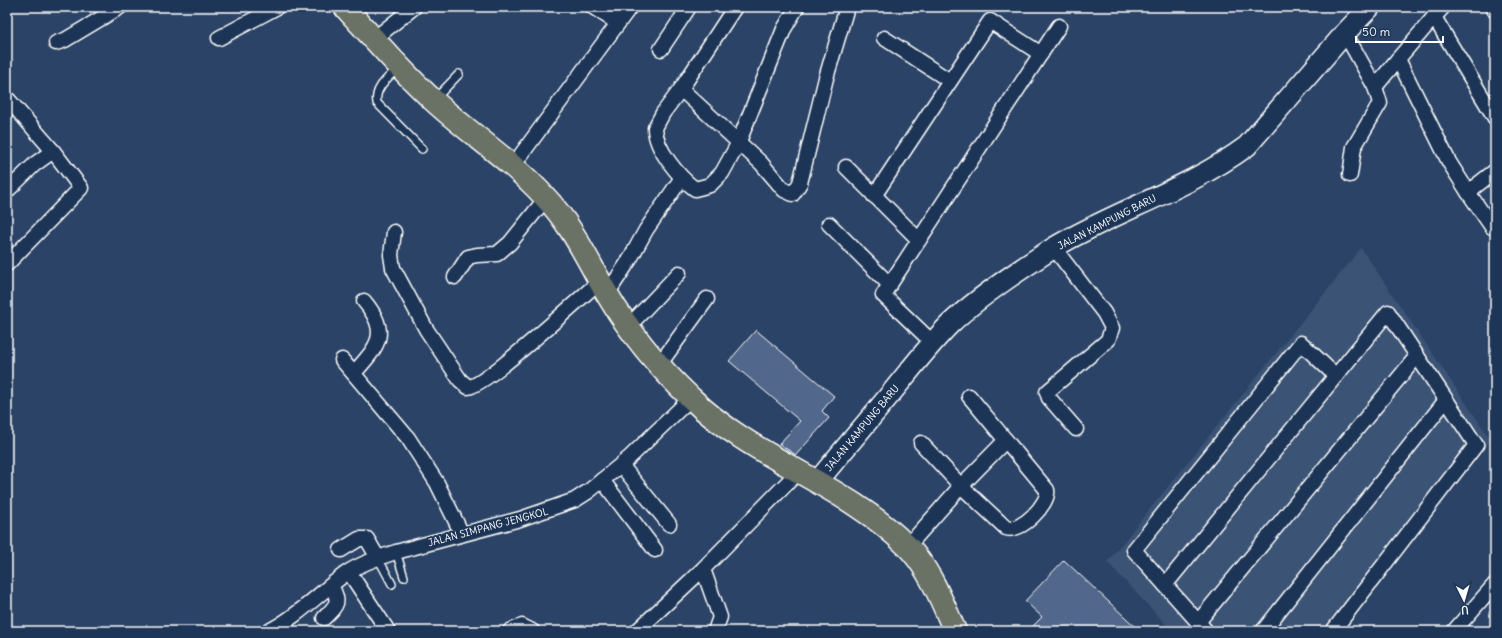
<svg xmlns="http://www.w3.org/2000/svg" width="1502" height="638" font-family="Delius,sans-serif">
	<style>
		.built { fill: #3a5274 }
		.building { fill: #51678c; stroke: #fff }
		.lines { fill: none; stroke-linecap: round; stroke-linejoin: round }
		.lane-casing { stroke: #fff; stroke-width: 10 }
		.street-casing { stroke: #fff; stroke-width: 17 }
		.secondary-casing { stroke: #fff; stroke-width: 23 }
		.primary-casing { stroke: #fff; stroke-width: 25 }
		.lane { stroke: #1d3557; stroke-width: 7 }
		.street { stroke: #1d3557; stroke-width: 14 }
		.secondary { stroke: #1d3557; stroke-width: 20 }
		.primary { stroke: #6b7165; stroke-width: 22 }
		.labels { text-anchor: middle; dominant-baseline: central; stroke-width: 3.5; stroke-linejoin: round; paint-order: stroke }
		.street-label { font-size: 10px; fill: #fff; stroke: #1d3557 }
	</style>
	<rect width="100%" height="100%" fill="#2b4366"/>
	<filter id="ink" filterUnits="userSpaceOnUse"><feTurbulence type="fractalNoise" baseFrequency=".025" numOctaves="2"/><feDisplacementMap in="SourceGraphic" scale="8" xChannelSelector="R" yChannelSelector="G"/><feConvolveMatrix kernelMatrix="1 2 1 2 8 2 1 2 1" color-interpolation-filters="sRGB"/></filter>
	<g filter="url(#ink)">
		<!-- built -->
		<polygon class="built" points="1361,248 1491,440 1343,631 1172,631 1107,562"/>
		<!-- building -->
		<g class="building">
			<polygon points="756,330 834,396 822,411 829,418 796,455 779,444 800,421 729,361"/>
			<polygon points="1064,560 1140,631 1028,631 1042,617 1025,601"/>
		</g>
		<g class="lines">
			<!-- lane casing -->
			<g class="lane-casing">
				<g id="lane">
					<path d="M397 69C388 78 374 88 377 103L422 149"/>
					<polyline points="435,99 459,74"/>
					<polyline points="396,552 404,577"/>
					<polyline points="378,558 392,584"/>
					<polyline points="286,621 292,631"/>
				</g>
			</g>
			<!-- street casing -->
			<g class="street-casing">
				<g id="street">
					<polyline points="593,7 618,23"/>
					<path d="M735 7 681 89 663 113 655 128C655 149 679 177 695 189L710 185 722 173 738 144 784 29 797 7"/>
					<polyline points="1443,7 1434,17 1495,118"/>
					<polyline points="1493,7 1495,11"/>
					<polyline points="1434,17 1398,59 1449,162 1468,192 1495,171"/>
					<polyline points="1345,33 1375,87 1380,103 1354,147 1350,175"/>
					<polyline points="219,38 277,7"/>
					<polyline points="884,38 950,81"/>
					<polyline points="374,39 414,7"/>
					<polyline points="56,43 65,40 120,7"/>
					<polyline points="661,49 689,7"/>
					<polyline points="1375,87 1398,59"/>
					<polyline points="681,89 761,163 784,190 793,194 800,183 826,78 847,7"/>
					<polyline points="7,98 53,151"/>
					<polyline points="512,167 630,7"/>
					<polyline points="846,167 919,240"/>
					<polyline points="7,191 35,164 53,151 81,188 7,264"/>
					<polyline points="1468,192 1492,227"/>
					<polyline points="874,196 990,21 1041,54"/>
					<polyline points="829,224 890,285"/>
					<path d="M394 232 391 255 393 268 426 329 460 380 468 387C485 387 581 297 600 281"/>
					<polyline points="1054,248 1104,313 1112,328 1108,340 1047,392 1049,398 1076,429"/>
					<polyline points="455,277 468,257 477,255 497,254 510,243 546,198"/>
					<polyline points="607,294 630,259 646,230 681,179"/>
					<polyline points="628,327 679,273"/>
					<polyline points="933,343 883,295 1059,26"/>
					<polyline points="342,360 408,438 437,483 462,534"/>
					<polyline points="659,365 707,299"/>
					<path d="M354 373C378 346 391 333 364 301"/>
					<path d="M921 443 961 486 1006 528C1020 534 1050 503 1047 490L969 396"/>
					<polyline points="621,465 669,524"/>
					<polyline points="602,480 655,550"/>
					<polyline points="908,546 961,486 1006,440"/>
					<polyline points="341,550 359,539 367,539 378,558"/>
					<polyline points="703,569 720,617 715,631"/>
					<polyline points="349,572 388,631"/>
					<polyline points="1165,585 1388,312 1476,445 1333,631"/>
					<path d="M324 618C337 605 341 602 331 586"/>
					<polyline points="1198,622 1417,356"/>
					<path d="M269 631C299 616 321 591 348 572 362 563 380 557 396 552L520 519 575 500 589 491 629 458 691 398"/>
					<polyline points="510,631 522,626 532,631"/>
					<polyline points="637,631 703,569 799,471"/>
					<polyline points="1206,631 1134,550 1301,343 1336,376"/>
					<polyline points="1263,631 1446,400"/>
					<polyline points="1454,631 1495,584"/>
				</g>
			</g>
			<!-- secondary casing -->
			<g class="secondary-casing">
				<path id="secondary" d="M818 481C844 449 871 418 897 386 914 365 931 343 950 324 978 297 1022 268 1055 247 1117 210 1189 189 1247 146L1345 33 1370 7"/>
			</g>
			<!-- primary casing -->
			<g class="primary-casing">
				<path id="primary" d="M345 7C374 39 402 72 434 101 470 134 512 161 545 197 572 225 588 261 607 294 630 333 658 367 691 398 754 460 844 483 907 546 930 569 942 602 955 631"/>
			</g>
			<!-- lane -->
			<use href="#lane" class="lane"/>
			<!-- street -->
			<use href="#street" class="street"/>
			<!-- secondary -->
			<use href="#secondary" class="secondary"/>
			<!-- primary -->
			<use href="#primary" class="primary"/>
		</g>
	</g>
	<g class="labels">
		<!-- street labels -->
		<g class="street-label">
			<text transform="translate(1107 222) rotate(-27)">JALAN KAMPUNG BARU</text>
			<text transform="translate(862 428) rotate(-50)">JALAN KAMPUNG BARU</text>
			<text transform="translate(488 527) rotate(-15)">JALAN SIMPANG JENGKOL</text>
		</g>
	</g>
	<!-- margin -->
	<rect width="1502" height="638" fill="none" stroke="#1d3557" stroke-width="24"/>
	<rect x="12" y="12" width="1478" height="614" fill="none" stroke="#fff" stroke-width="1.5" filter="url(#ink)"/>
	<!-- north arrow -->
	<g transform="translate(1464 600) rotate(175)" stroke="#1d3557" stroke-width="3" paint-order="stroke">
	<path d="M0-3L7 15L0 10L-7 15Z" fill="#ffffff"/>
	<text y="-6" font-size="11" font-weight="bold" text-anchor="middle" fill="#ffffff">U</text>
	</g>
	<!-- scale -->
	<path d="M1356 36v6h87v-6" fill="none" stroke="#ffffff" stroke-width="2"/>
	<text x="1362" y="36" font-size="12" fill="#ffffff" stroke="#1d3557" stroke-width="3" paint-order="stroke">50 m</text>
</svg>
